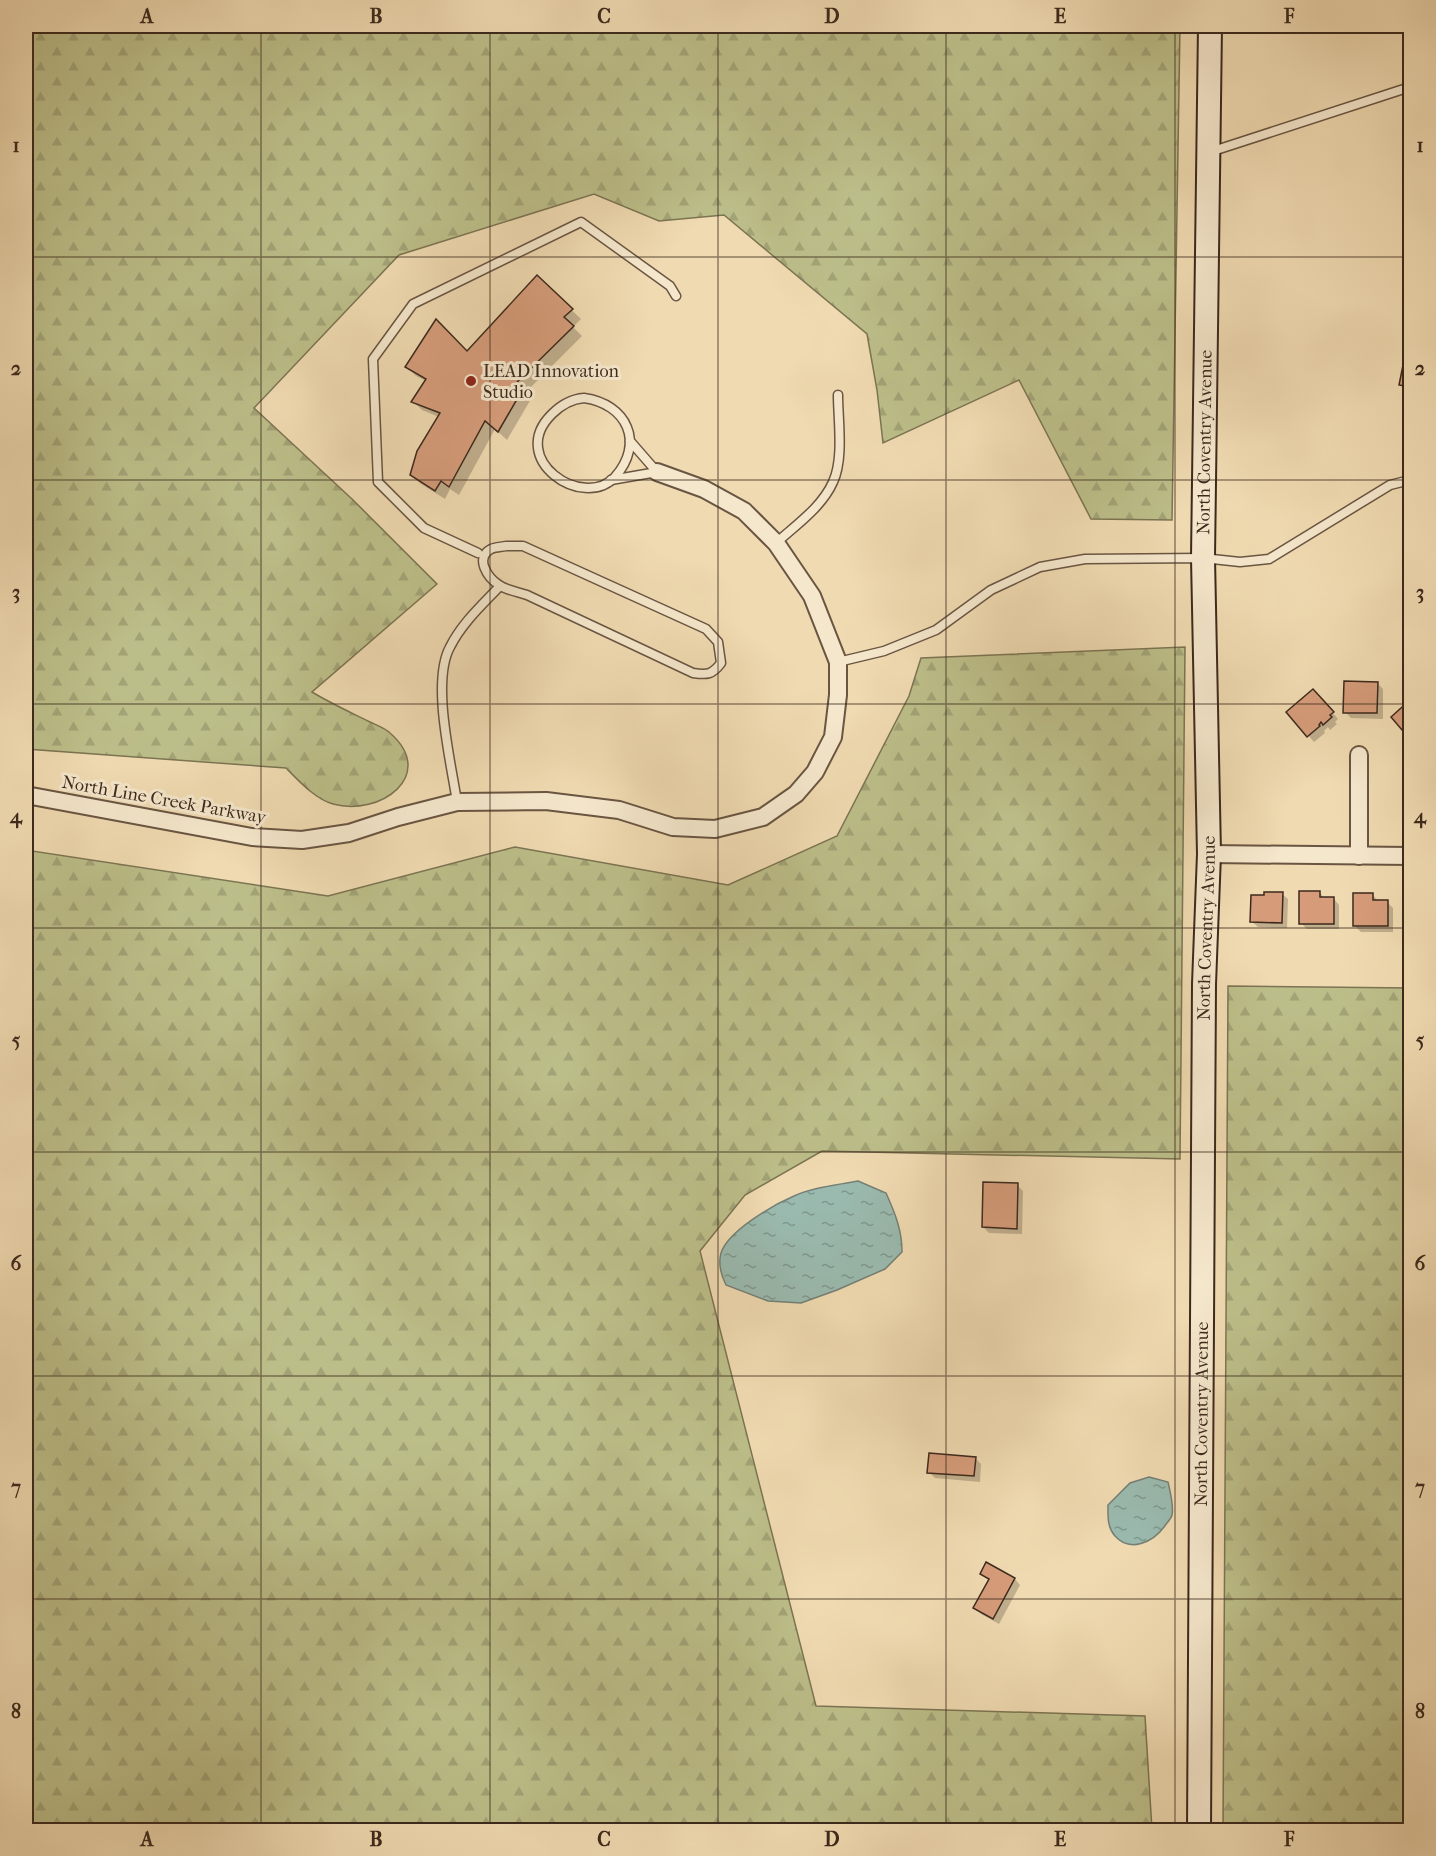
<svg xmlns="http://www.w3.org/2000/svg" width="1436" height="1856" font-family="'IM FELL French Canon',serif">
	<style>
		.forest { fill: url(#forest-firs); stroke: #7c7453; stroke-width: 1.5 }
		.water { fill: url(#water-ripples); stroke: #748075; stroke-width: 1.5 }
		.shadow { fill: #0003 }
		.building { fill: #d69c7a; stroke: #3c291d; stroke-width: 1.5 }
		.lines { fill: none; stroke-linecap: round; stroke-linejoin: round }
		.lane-casing { stroke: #695542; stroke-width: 11 }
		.street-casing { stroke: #695542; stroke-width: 20 }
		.secondary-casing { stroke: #3c291d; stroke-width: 26 }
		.lane { stroke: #f5e7cc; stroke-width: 8 }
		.street { stroke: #f5e7cc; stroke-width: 16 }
		.secondary { stroke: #f5e7cc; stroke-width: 22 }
		.grid { fill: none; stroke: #3c291d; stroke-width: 1.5; stroke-opacity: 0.55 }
		.poi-dot { fill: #8f2418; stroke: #f5e7cc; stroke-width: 2 }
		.labels { text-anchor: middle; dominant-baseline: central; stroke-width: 6; stroke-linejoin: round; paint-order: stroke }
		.poi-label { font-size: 18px; fill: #3c291d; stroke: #f5e7cc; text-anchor: start }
		.street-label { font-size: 18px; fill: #3c291d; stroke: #f5e7cc }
		.neatline { fill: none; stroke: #3c291d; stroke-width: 2 }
		.grid-label { font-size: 20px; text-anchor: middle; font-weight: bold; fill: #3c291d }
	</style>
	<defs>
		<pattern id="forest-firs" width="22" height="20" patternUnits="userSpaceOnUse" patternTransform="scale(1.5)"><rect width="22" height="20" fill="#bcbe89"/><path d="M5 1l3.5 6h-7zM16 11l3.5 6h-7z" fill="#a2a376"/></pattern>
		<pattern id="water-ripples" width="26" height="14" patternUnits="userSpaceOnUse" patternTransform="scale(1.5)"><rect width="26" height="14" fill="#9abaaf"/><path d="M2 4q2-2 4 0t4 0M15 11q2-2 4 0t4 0" fill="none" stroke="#7f978e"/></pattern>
	</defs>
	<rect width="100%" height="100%" fill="#f0dab1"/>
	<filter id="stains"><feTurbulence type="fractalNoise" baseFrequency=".00333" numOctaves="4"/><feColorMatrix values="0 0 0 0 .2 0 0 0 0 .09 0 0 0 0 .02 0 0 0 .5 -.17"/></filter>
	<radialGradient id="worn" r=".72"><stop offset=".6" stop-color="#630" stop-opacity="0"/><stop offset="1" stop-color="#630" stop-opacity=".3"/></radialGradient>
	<!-- forest -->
	<g class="forest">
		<path d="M26 26H1180L1172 520 1091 519 1019 380 883 443 877 390 867 334 724 215 659 221 594 194 399 255 254 408 352 499 437 584 312 692C330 703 350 712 370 722 376 725 385 728 390 733 438 775 380 817 333 804 315 799 299 781 286 768L26 749Z"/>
		<polygon points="1185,647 1180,1159 822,1151 745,1195 700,1251 816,1706 1145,1716 1152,1830 26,1830 26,850 328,896 515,847 728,885 837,836 909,696 921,658"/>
		<polygon points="1228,986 1410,988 1410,1830 1223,1830"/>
	</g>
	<!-- water -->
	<g class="water">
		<path d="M858 1181 886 1193C895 1213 902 1230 902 1252L885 1269 837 1290 801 1303 768 1301 726 1285C721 1275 718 1264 721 1253 728 1231 773 1205 794 1196 813 1187 838 1185 858 1181Z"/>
		<path d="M1149 1477 1168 1482C1170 1491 1174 1506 1172 1515 1171 1519 1166 1524 1164 1527 1153 1542 1130 1553 1115 1536 1107 1527 1108 1516 1108 1505L1130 1483Z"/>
	</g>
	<!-- shadow -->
	<g class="shadow">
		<polygon points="537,277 581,319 573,327 582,336 525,393 531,399 507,440 495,429 459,495 450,489 445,499 421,484 411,475 439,417 422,410 413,401 426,381 416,376 407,367 467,353"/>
		<polygon points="1377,683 1383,689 1383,719 1351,718 1345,712"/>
		<polygon points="1319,697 1338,719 1335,722 1337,724 1330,730 1328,727 1324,731 1325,733 1314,742 1288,712"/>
		<polygon points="1410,702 1410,738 1393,718"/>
		<polygon points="1319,892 1325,899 1334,899 1339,905 1339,929 1307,929 1301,923"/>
		<polygon points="1282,894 1288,899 1287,928 1258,927 1252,922"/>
		<polygon points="1373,895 1379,902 1387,902 1393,908 1393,932 1361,932 1355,926"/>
		<polygon points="1017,1185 1023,1191 1022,1234 989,1233 983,1227"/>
		<polygon points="975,1458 981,1464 980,1482 935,1478 929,1472"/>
		<polygon points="982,1574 1015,1579 1020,1585 999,1624 981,1614 975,1608 990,1581"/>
	</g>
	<!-- building -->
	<g class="building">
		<polygon points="537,275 573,309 564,317 574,326 515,384 523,389 498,432 485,421 449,487 441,481 435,491 410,475 417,451 440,413 411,402 426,379 405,367 436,319 467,351"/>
		<polygon points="1403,365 1410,366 1410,387 1399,385"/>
		<polygon points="1344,681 1378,682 1377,713 1343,713"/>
		<polygon points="1313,689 1334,712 1330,715 1332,717 1323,725 1321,722 1319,725 1320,726 1307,737 1286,712"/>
		<polygon points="1410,700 1410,741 1404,733 1406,731 1403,728 1402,730 1391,717"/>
		<polygon points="1299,891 1320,891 1320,897 1334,897 1334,924 1299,924"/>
		<polygon points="1264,892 1283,892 1282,923 1250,922 1251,895 1264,895"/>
		<polygon points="1353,893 1373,893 1373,900 1388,900 1388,926 1353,926"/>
		<rect x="1406" y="899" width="4" height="27"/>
		<polygon points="983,1182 1018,1183 1017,1229 982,1227"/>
		<polygon points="929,1453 976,1457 974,1476 927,1473"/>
		<polygon points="986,1562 1015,1578 993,1619 973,1608 989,1579 980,1574"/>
	</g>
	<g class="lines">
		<!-- lane casing -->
		<g class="lane-casing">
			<g id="lane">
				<polyline points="1210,152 1410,87"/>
				<path d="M584 398C627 404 645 443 615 477 583 511 506 459 552 414 561 405 571 399 584 398Z"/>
				<polyline points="630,441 657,472"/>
				<polyline points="611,480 657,472"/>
				<path d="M776 543C796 525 822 507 833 482 844 459 838 420 838 395"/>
				<path d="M506 546H523L706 629 718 642 721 663C712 675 707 675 693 673L527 595C518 592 506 590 499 585 488 578 474 558 491 549 495 547 502 547 506 546Z"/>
				<polyline points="478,553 424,528 378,482 373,359 413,304 581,222 670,286 676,296"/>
				<polyline points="838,662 884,651 936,630 991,590 1040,567 1085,559 1203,558 1240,562 1269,559 1390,485 1410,480"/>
				<path d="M457 802C451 762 431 682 450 647 462 623 482 605 500 586"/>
			</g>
		</g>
		<!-- street casing -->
		<g class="street-casing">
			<g id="street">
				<polyline points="1359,755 1359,856"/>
				<polyline points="26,795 252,837 302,840 349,833 398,817 457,802 546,801 619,810 673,827 715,829 763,817 796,794 815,772 833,737 838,695 838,662 812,596 776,543 744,511 704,489 657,472"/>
				<polyline points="1209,854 1410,856"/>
			</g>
		</g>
		<!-- secondary casing -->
		<g class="secondary-casing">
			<g id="secondary">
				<path id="s1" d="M1199 1830 1204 984 1209 854 1203 558 1210 26"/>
			</g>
		</g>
		<!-- lane -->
		<use href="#lane" class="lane"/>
		<!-- street -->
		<use href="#street" class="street"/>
		<!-- secondary -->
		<use href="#secondary" class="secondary"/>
	</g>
	<!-- grid -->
	<path class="grid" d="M261 26V1830M490 26V1830M718 26V1830M946 26V1830M1175 26V1830M26 257H1410M26 480H1410M26 704H1410M26 928H1410M26 1152H1410M26 1376H1410M26 1599H1410"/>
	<!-- markers -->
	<circle class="poi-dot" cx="471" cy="381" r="6"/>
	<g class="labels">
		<!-- poi labels -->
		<g class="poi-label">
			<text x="483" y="371">LEAD Innovation<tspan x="483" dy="21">Studio</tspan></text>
		</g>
		<!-- street labels -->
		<g class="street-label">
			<text stroke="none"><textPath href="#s1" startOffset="1388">North Coventry Avenue</textPath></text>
			<text transform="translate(164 800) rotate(10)">North Line Creek Parkway</text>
			<text stroke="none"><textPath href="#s1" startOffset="902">North Coventry Avenue</textPath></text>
			<text stroke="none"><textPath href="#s1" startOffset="416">North Coventry Avenue</textPath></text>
		</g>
	</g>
	<!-- margin -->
	<rect width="1436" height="1856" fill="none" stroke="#f0dab1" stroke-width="66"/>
	<rect x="33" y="33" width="1370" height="1790" class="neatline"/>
	<g class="grid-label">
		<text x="147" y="23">A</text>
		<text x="376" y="23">B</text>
		<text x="604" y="23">C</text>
		<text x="832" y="23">D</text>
		<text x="1060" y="23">E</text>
		<text x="1289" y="23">F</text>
		<text x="16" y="152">1</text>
		<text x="1420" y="152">1</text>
		<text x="16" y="375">2</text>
		<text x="1420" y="375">2</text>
		<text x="16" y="599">3</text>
		<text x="1420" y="599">3</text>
		<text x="16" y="823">4</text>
		<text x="1420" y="823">4</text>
		<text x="16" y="1047">5</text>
		<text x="1420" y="1047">5</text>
		<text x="16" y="1270">6</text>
		<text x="1420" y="1270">6</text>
		<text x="16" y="1494">7</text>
		<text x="1420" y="1494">7</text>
		<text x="16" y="1718">8</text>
		<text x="1420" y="1718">8</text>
		<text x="147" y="1846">A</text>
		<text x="376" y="1846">B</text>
		<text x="604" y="1846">C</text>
		<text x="832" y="1846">D</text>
		<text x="1060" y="1846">E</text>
		<text x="1289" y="1846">F</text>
	</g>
	<rect width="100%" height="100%" filter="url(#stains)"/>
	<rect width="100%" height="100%" fill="url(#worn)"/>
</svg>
